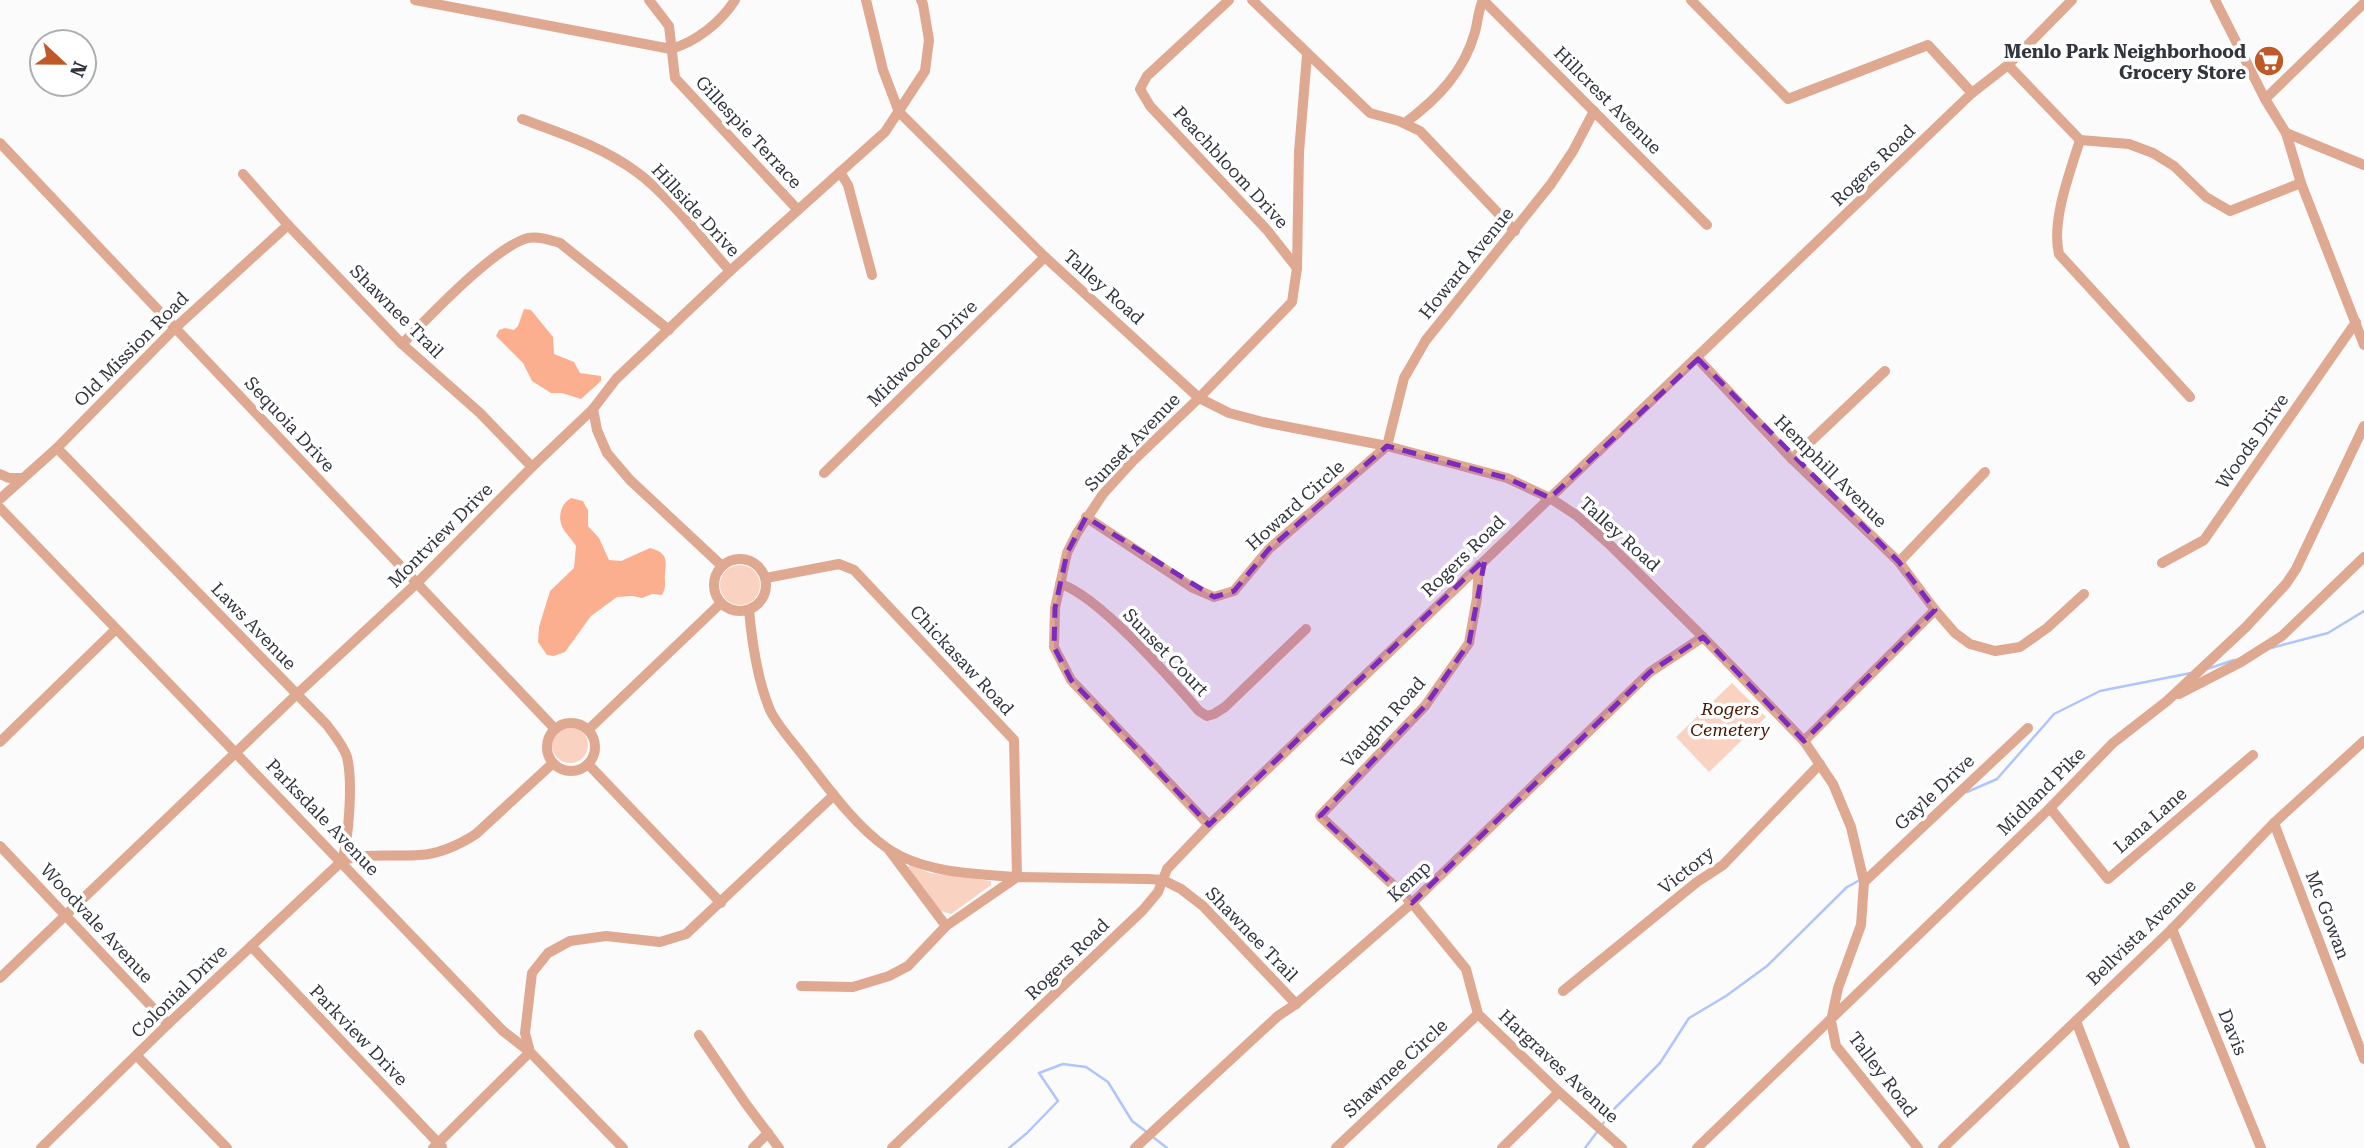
<svg xmlns="http://www.w3.org/2000/svg" width="2364" height="1148" font-family="'Roboto Serif',serif">
	<style>
		.green { fill: #fad2c1 }
		.forest { fill: #fbaf8e }
		.lines { fill: none; stroke-linecap: round; stroke-linejoin: round }
		.stream { stroke: #afc5fb; stroke-width: 2.5 }
		.minor { stroke: #dea891; stroke-width: 10 }
		.marked { fill: #7b2cbf; fill-opacity: 0.2; stroke: #7b2cbf; stroke-width: 5; stroke-dasharray: 14 9; stroke-linejoin: round }
		.labels { text-anchor: middle; dominant-baseline: central; stroke-width: 7; stroke-linejoin: round; paint-order: stroke }
		.poi-label { font-size: 18px; font-weight: bold; fill: #31353e; stroke: #fff; text-anchor: end }
		.street-label { font-size: 18px; fill: #31353e; stroke: #fff }
		.park-label { font-size: 18px; font-style: italic; fill: #471902; stroke: #fff }
	</style>
	<rect width="100%" height="100%" fill="#fbfbfb"/>
	<!-- green -->
	<g class="green">
		<circle cx="740" cy="585" r="20"/>
		<polygon points="1732,683 1766,717 1709,772 1676,737"/>
		<circle cx="570" cy="745" r="18"/>
		<polygon points="910,865 930,873 991,881 991,885 951,914 941,911 907,868"/>
	</g>
	<!-- forest -->
	<g class="forest">
		<polygon points="524,309 531,310 553,337 554,354 574,362 580,373 601,376 601,381 581,399 562,393 551,393 532,381 523,363 496,336 499,330 505,328 514,330 518,326"/>
		<path d="M571 498 583 501 585 505 588 510V526L599 538 609 560 621 561 650 548C666 552 667 559 665 573 664 582 667 586 662 595L652 594 642 598 633 596 617 597 591 616 565 652 554 656 547 655 538 642 539 627 550 591 574 568 576 546C568 533 557 528 561 511 563 505 565 502 571 498Z"/>
	</g>
	<g class="lines">
		<!-- stream -->
		<g class="stream">
			<polyline points="2271,648 2328,633 2364,611"/>
			<polyline points="2207,669 2234,660"/>
			<polyline points="1967,792 1997,779 2054,714 2100,691 2191,673"/>
			<polyline points="1601,1126 1615,1108 1660,1063 1689,1018 1726,996 1767,966 1847,887 1860,880"/>
			<polyline points="1153,1137 1167,1148"/>
			<polyline points="1009,1148 1027,1133 1058,1101 1039,1073 1063,1064 1086,1067 1108,1082 1132,1121 1148,1133"/>
			<polyline points="1585,1148 1597,1132"/>
		</g>
		<!-- minor -->
		<g class="minor">
			<path d="M415 0 671 49C696 42 721 22 735 0"/>
			<polyline points="649,0 669,26 675,78 798,210"/>
			<polyline points="866,0 883,70 899,112 1045,257 1199,398 1229,413 1263,422 1387,446 1507,478 1550,498 1576,515 1608,543 1703,637 1804,741 1833,784 1851,827 1864,882 1861,925 1838,988 1831,1021 1836,1046 1918,1148"/>
			<polyline points="1229,0 1147,76 1140,89 1150,106 1267,230 1297,268"/>
			<polyline points="1252,0 1370,113 1399,121 1420,131 1515,231"/>
			<polyline points="1483,0 1707,225"/>
			<polyline points="1691,0 1788,99 1928,45 1972,93"/>
			<polyline points="2215,0 2265,99 2286,133 2301,183 2364,345"/>
			<polyline points="2008,65 2080,140 2129,144 2153,153 2174,166 2206,197 2230,211 2301,183"/>
			<polyline points="2265,99 2364,3"/>
			<path d="M522 119C563 134 603 147 638 173 669 196 704 242 730 271"/>
			<path d="M1405 123C1437 99 1464 72 1475 32 1478 21 1478 11 1483 0"/>
			<polyline points="2286,133 2364,165"/>
			<path d="M2080 140C2070 172 2051 221 2059 254L2190 397"/>
			<polyline points="0,143 555,729"/>
			<polyline points="840,172 848,185 872,275"/>
			<polyline points="243,174 288,225 402,344 480,413 532,467"/>
			<path d="M402 344C429 317 494 247 528 238 539 236 550 240 560 243L669 330"/>
			<polyline points="1698,359 1792,459 1899,562 1935,610 1955,633 1970,644 1995,651 2020,647 2047,628 2084,594"/>
			<polyline points="593,409 597,430 607,453 630,480 722,566"/>
			<path d="M57 448 327 725C334 735 343 745 347 757 353 782 349 837 342 861"/>
			<polyline points="1792,459 1885,371"/>
			<polyline points="824,473 1045,257"/>
			<polyline points="0,474 9,478 23,478"/>
			<polyline points="0,499 57,448 175,328 288,225"/>
			<polyline points="0,508 503,1031 530,1052 623,1148"/>
			<polyline points="1086,517 1193,588 1214,597 1234,591 1269,549 1387,446 1404,378 1426,340 1551,184 1573,151 1594,111"/>
			<circle cx="740" cy="585" r="26"/>
			<polyline points="1899,562 1985,472"/>
			<polyline points="2162,563 2204,540 2356,322"/>
			<polyline points="1479,565 1477,598 1469,643 1425,706 1320,816 1412,903 1466,969 1478,1014 1559,1092 1622,1148"/>
			<path d="M1060 584C1097 594 1172 680 1199 711L1207 716 1214 714 1225 707 1306 629"/>
			<path d="M749 610C752 643 757 679 770 710 777 725 791 740 801 753 826 785 854 825 887 848 923 873 975 874 1017 877L1014 740 854 570 839 564 766 578"/>
			<polyline points="2179,694 2241,662 2282,636 2364,557"/>
			<circle cx="571" cy="747" r="24"/>
			<polyline points="588,730 721,603"/>
			<polyline points="1804,741 1935,610"/>
			<polyline points="0,742 116,629"/>
			<polyline points="588,764 721,903"/>
			<polyline points="2050,808 2108,879 2253,755"/>
			<polyline points="2274,823 2364,1059"/>
			<polyline points="1209,825 1071,680 1054,647 1055,608 1067,553 1077,533 1103,494 1133,461 1199,398 1292,302 1297,268 1299,152 1307,55"/>
			<polyline points="0,846 168,1024"/>
			<polyline points="889,850 946,926"/>
			<polyline points="1864,882 2028,728"/>
			<polyline points="2172,929 2261,1148"/>
			<polyline points="251,946 442,1147"/>
			<polyline points="0,978 296,695 417,583 532,467 593,409 616,379 730,271 885,132 925,71 929,40 923,4 921,0"/>
			<polyline points="801,986 853,987 889,976 908,966 946,926 1017,877 1148,879 1163,880 1181,889 1203,906 1296,1004"/>
			<polyline points="1563,991 1697,882 1723,865 1820,764"/>
			<polyline points="2076,1021 2125,1148"/>
			<polyline points="699,1035 746,1104 779,1148"/>
			<polyline points="137,1056 227,1148"/>
			<path d="M41 1148 168 1024 342 861C366 852 393 857 419 855 440 854 459 845 476 834L553 763"/>
			<polyline points="433,1148 530,1052 525,1033 532,973 548,953 570,941 606,936 660,942 686,934 834,795"/>
			<polyline points="753,1148 768,1133"/>
			<path d="M892 1148 1143 910 1158 892 1167 869 1209 825C1463 581 1719 339 1972 93L2008 65 2072 0"/>
			<polyline points="1135,1148 1278,1016 1296,1004 1412,903 1650,672 1703,637"/>
			<polyline points="1336,1148 1478,1014"/>
			<polyline points="1502,1148 1559,1092"/>
			<polyline points="1697,1148 2050,808 2113,743 2167,701 2246,627 2286,584 2296,569 2364,426"/>
			<polyline points="1943,1148 2172,929 2274,823 2364,741"/>
		</g>
	</g>
	<!-- marked area -->
	<path class="marked" d="M1698 359 1899 562 1935 610 1804 741 1703 637 1650 672 1412 903 1320 816 1425 706 1469 643 1485 559 1209 825 1071 680 1054 647 1055 608 1067 553 1086 517 1214 597 1234 591 1269 549 1387 446 1507 478 1550 498Z"/>
	<!-- icons -->
	<defs>
		<g id="supermarket-disc" transform="scale(1.575)"><circle r="9.5" fill="#bf5a28" stroke="#fff"/><path d="M-6-5.5h2.5l.6 2H6L4.5 2H-2.5L-4.4-4H-6ZM-1.5 3.2a1.3 1.3 0 1 0 .1 0ZM3 3.2a1.3 1.3 0 1 0 .1 0Z" fill="#fff"/></g>
	</defs>
	<g fill-rule="evenodd">
		<use href="#supermarket-disc" x="2269" y="61"/>
	</g>
	<g class="labels">
		<!-- poi labels -->
		<g class="poi-label">
			<text x="2246" y="51">Menlo Park Neighborhood<tspan x="2246" dy="21">Grocery Store</tspan></text>
		</g>
		<!-- street labels -->
		<g class="street-label">
			<text transform="translate(1608 100) rotate(45)">Hillcrest Avenue</text>
			<text transform="translate(749 132) rotate(47)">Gillespie Terrace</text>
			<text transform="translate(1873 165) rotate(-44)">Rogers Road</text>
			<text transform="translate(1231 167) rotate(47)">Peachbloom Drive</text>
			<text transform="translate(696 210) rotate(47)">Hillside Drive</text>
			<text transform="translate(1466 263) rotate(-51)">Howard Avenue</text>
			<text transform="translate(1104 287) rotate(42)">Talley Road</text>
			<text transform="translate(397 311) rotate(45)">Shawnee Trail</text>
			<text transform="translate(131 349) rotate(-45)">Old Mission Road</text>
			<text transform="translate(922 353) rotate(-44)">Midwoode Drive</text>
			<text transform="translate(290 424) rotate(47)">Sequoia Drive</text>
			<text transform="translate(2252 441) rotate(-55)">Woods Drive</text>
			<text transform="translate(1132 442) rotate(-46)">Sunset Avenue</text>
			<text transform="translate(1831 471) rotate(45)">Hemphill Avenue</text>
			<text transform="translate(1295 505) rotate(-42)">Howard Circle</text>
			<text transform="translate(1620 534) rotate(42)">Talley Road</text>
			<text transform="translate(440 535) rotate(-45)">Montview Drive</text>
			<text transform="translate(1463 556) rotate(-44)">Rogers Road</text>
			<text transform="translate(254 626) rotate(46)">Laws Avenue</text>
			<text transform="translate(1166 652) rotate(46)">Sunset Court</text>
			<text transform="translate(962 660) rotate(47)">Chickasaw Road</text>
			<text transform="translate(1383 722) rotate(-48)">Vaughn Road</text>
			<text transform="translate(2041 791) rotate(-45)">Midland Pike</text>
			<text transform="translate(1934 792) rotate(-43)">Gayle Drive</text>
			<text transform="translate(323 817) rotate(46)">Parksdale Avenue</text>
			<text transform="translate(2150 820) rotate(-41)">Lana Lane</text>
			<text transform="translate(1686 870) rotate(-38)">Victory</text>
			<text transform="translate(1409 881) rotate(-43)">Kemp</text>
			<text transform="translate(2328 915) rotate(69)">Mc Gowan</text>
			<text transform="translate(97 923) rotate(47)">Woodvale Avenue</text>
			<text transform="translate(2141 932) rotate(-44)">Bellvista Avenue</text>
			<text transform="translate(1252 934) rotate(46)">Shawnee Trail</text>
			<text transform="translate(1067 959) rotate(-44)">Rogers Road</text>
			<text transform="translate(179 991) rotate(-44)">Colonial Drive</text>
			<text transform="translate(2233 1032) rotate(68)">Davis</text>
			<text transform="translate(359 1035) rotate(46)">Parkview Drive</text>
			<text transform="translate(1559 1066) rotate(43)">Hargraves Avenue</text>
			<text transform="translate(1395 1068) rotate(-43)">Shawnee Circle</text>
			<text transform="translate(1883 1074) rotate(53)">Talley Road</text>
		</g>
		<!-- park labels -->
		<g class="park-label">
			<text x="1730" y="708">Rogers<tspan x="1730" dy="21">Cemetery</tspan></text>
		</g>
	</g>
	<!-- north arrow -->
	<g transform="translate(63 63) rotate(112)"><circle r="33" fill="#ffffff" stroke="#adaeb2" stroke-width="2"/>
	<path d="M0-5L12 26L0 18L-12 26Z" fill="#bf5a28"/>
	<text y="-10" font-size="19" font-weight="bold" text-anchor="middle" fill="#31353e">N</text>
	</g>
</svg>
